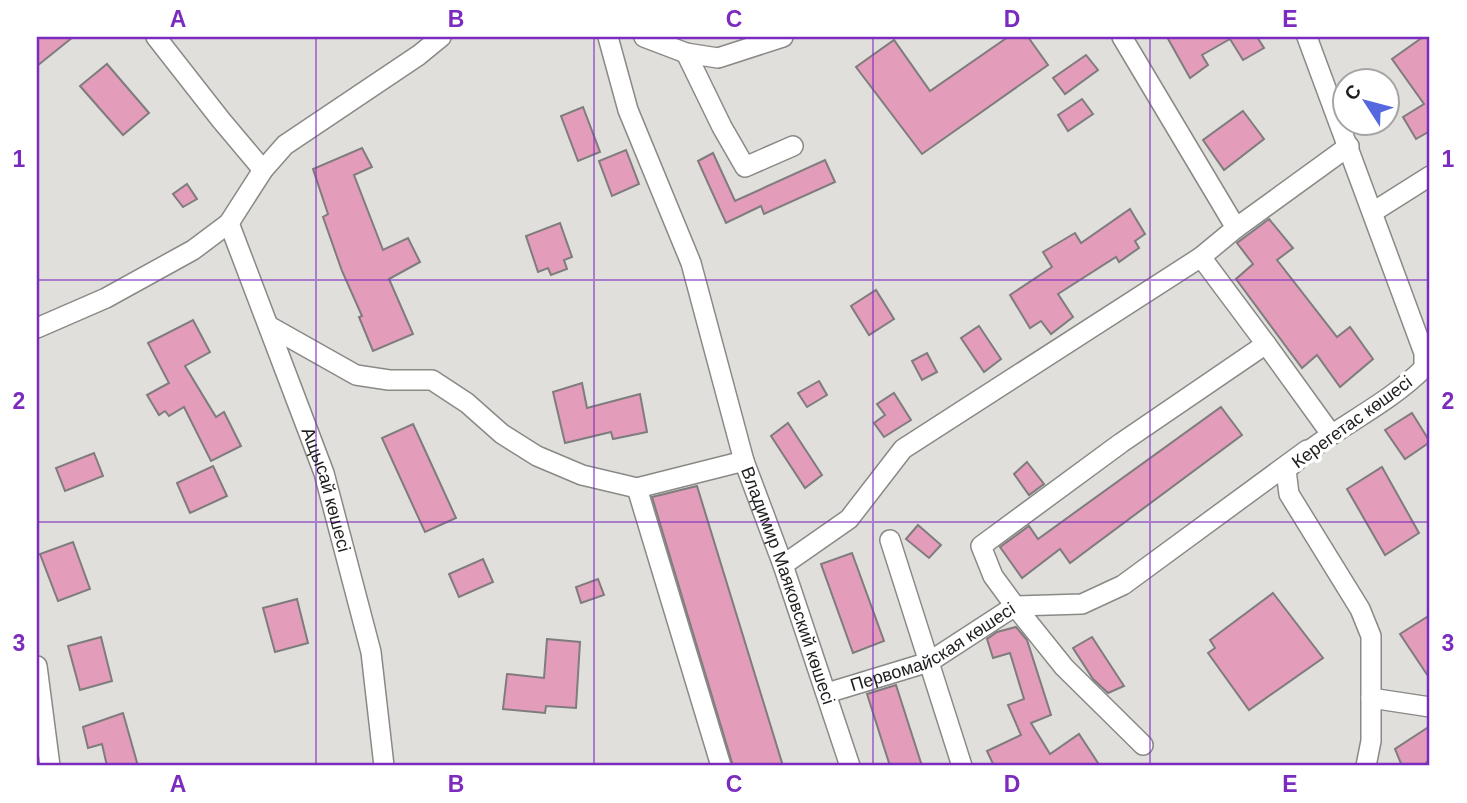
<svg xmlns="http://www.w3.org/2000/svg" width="1467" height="803" font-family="Helvetica,sans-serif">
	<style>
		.building { fill: #e39cb9; stroke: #7f7c7d; stroke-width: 2 }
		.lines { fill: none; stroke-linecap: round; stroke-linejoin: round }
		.street-casing { stroke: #8a8986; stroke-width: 22 }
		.street { stroke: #fff; stroke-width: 19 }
		.grid { fill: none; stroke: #7b2cbf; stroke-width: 2; stroke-opacity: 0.55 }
		.labels { text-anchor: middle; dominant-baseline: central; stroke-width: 7; stroke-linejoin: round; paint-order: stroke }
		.street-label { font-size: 18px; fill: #1e1e1c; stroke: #fff }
		.neatline { fill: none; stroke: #7b2cbf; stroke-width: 2.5 }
		.grid-label { font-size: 23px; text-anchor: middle; font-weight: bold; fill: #7b2cbf }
	</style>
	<rect width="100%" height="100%" fill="#e0dfdb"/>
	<!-- building -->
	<g class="building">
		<polygon points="37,37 73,37 37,66"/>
		<polygon points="1008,37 1028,37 1048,65 922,154 856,67 894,40 930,91"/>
		<polygon points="1167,37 1257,37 1264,48 1243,60 1230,39 1202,55 1208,65 1190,78"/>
		<polygon points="1423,37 1430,37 1430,131 1416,139 1403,117 1424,104 1392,59"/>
		<polygon points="1086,55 1098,70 1065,94 1053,78"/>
		<polygon points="107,64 149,113 123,135 80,86"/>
		<polygon points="1082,99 1093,114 1068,131 1058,115"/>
		<polygon points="583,107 600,152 578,161 561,116"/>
		<polygon points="1243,111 1264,139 1224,170 1203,140"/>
		<polygon points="362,148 372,167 354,175 383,250 408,238 420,262 389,279 413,334 373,351 359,317 362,316 342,271 323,217 328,214 313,169"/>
		<polygon points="626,150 639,184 612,196 599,161"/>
		<polygon points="713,153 735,201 825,160 835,182 764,214 761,206 726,223 698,161"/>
		<polygon points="187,184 197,199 183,207 173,194"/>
		<polygon points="1130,209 1145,234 1135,241 1139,248 1119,262 1116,257 1058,294 1073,317 1051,334 1041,321 1030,328 1010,295 1052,267 1043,252 1075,233 1081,243"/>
		<polygon points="1269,219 1293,248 1277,260 1337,337 1350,327 1373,359 1340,387 1317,355 1302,368 1236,279 1253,264 1237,243"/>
		<polygon points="560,223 572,257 564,260 567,269 551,275 548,268 538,272 526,236"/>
		<polygon points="876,290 894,319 869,335 851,306"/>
		<polygon points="193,320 210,352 185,366 216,417 224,412 241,446 211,461 184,407 169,416 165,411 159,415 147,395 169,383 148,343"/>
		<polygon points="979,326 1001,359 984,372 961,338"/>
		<polygon points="927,353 937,372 922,380 912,361"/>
		<polygon points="819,381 827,395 807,407 798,393"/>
		<polygon points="582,383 587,408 640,394 647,432 613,439 611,432 565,443 553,392"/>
		<polygon points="894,393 911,420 884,437 874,423 885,415 877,404"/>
		<polygon points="1221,407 1242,435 1070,563 1060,549 1022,578 1000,547 1029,526 1038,539"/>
		<polygon points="1412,413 1430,442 1405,459 1385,430"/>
		<polygon points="788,423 822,475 805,488 771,436"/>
		<polygon points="413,424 456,518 425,532 382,438"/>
		<polygon points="94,453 103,476 65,491 56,468"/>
		<polygon points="1027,462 1044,484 1029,495 1014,474"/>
		<polygon points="213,466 227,496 190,513 177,483"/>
		<polygon points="1382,467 1419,533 1385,555 1347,489"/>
		<polygon points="697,486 783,766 733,766 652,497"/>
		<polygon points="918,525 941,545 929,558 906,539"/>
		<polygon points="73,542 90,589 58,601 40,554"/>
		<polygon points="852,553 884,641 853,653 821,564"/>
		<polygon points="483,559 493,582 459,597 449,574"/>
		<polygon points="598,579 604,595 581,603 576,587"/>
		<polygon points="1273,593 1323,658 1249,710 1208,653 1215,648 1210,640"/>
		<polygon points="297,599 308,643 275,652 263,608"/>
		<polygon points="1430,615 1430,679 1400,634"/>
		<polygon points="1016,627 1027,640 1051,715 1031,723 1050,754 1079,734 1100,766 994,766 987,751 1021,735 1008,705 1024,699 1010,653 993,658 987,639 997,632"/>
		<polygon points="101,637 112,681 80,690 68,646"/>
		<polygon points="1092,637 1124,686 1108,693 1093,679 1073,648"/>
		<polygon points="547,639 580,642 576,708 546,706 545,713 503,709 507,674 544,678"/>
		<polygon points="896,685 922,766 890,766 867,694"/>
		<polygon points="123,713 138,766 107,766 102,744 88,748 83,727"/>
		<polygon points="1430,726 1430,759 1423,766 1402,766 1395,749"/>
	</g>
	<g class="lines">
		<!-- street casing -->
		<g class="street-casing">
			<g id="street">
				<polyline points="156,37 221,120 263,170"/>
				<polyline points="608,37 628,110 691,263 744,461"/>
				<polyline points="644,37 686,53 718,58 783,37"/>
				<path d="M1307 37 1424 353V368C1383 409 1328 430 1286 470L1289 494 1360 609 1371 636V741L1366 766"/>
				<polyline points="686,53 722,127 745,167 793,146"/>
				<polyline points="1373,212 1430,176"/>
				<path id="s1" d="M229 223 324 473 371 652 384 766"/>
				<polyline points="1236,228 1349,146"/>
				<polyline points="1201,257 1266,344 1121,443 981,546 993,576 1015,606 1082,604 1123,585 1307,450"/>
				<path id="s2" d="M269 326 356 375 389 380H432L467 403 502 434 537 456 582 475 637 488 744 461 783 565 850 766"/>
				<polyline points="37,328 106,298 193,250 229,223 263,170 285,145 419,55 441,37"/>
				<polyline points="1266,344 1331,434"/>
				<polyline points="637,488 721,766"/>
				<polyline points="890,540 962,766"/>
				<polyline points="783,565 849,519 903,449 1201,257 1236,228 1122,37"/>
				<polyline points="37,666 50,766"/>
				<path id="s3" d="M827 693 929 662 1015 606 1064 667 1143 745"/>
				<polyline points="1371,698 1430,707"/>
			</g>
		</g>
		<!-- street -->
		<use href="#street" class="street"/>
	</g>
	<!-- grid -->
	<path class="grid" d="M316 37V766M594 37V766M873 37V766M1150 37V766M37 280H1430M37 522H1430"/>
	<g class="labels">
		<!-- street labels -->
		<g class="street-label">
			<text transform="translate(1352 422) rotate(-36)">Керегетас көшесі</text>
			<text stroke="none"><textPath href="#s1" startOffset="284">Ащысай көшесі</textPath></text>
			<text stroke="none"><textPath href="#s2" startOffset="654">Владимир Маяковский көшесі</textPath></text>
			<text stroke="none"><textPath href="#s3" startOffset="116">Первомайская көшесі</textPath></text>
		</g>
	</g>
	<!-- border -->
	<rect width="1467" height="803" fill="none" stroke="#ffffff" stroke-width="77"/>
	<!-- north arrow -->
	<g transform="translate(1366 102) rotate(306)"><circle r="33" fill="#ffffff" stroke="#a5a5a4" stroke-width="2"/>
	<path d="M0-5L12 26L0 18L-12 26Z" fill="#5668de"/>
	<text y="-10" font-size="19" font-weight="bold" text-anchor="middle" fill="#1e1e1c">С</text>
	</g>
	<rect x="38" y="38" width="1390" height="726" class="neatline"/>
	<g class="grid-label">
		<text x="178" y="27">A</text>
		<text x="456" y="27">B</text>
		<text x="734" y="27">C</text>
		<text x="1012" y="27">D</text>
		<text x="1290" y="27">E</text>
		<text x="19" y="167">1</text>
		<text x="1448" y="167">1</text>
		<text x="19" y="409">2</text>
		<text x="1448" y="409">2</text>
		<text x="19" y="651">3</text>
		<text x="1448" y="651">3</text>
		<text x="178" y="792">A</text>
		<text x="456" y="792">B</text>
		<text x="734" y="792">C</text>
		<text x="1012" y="792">D</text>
		<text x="1290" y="792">E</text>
	</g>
</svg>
